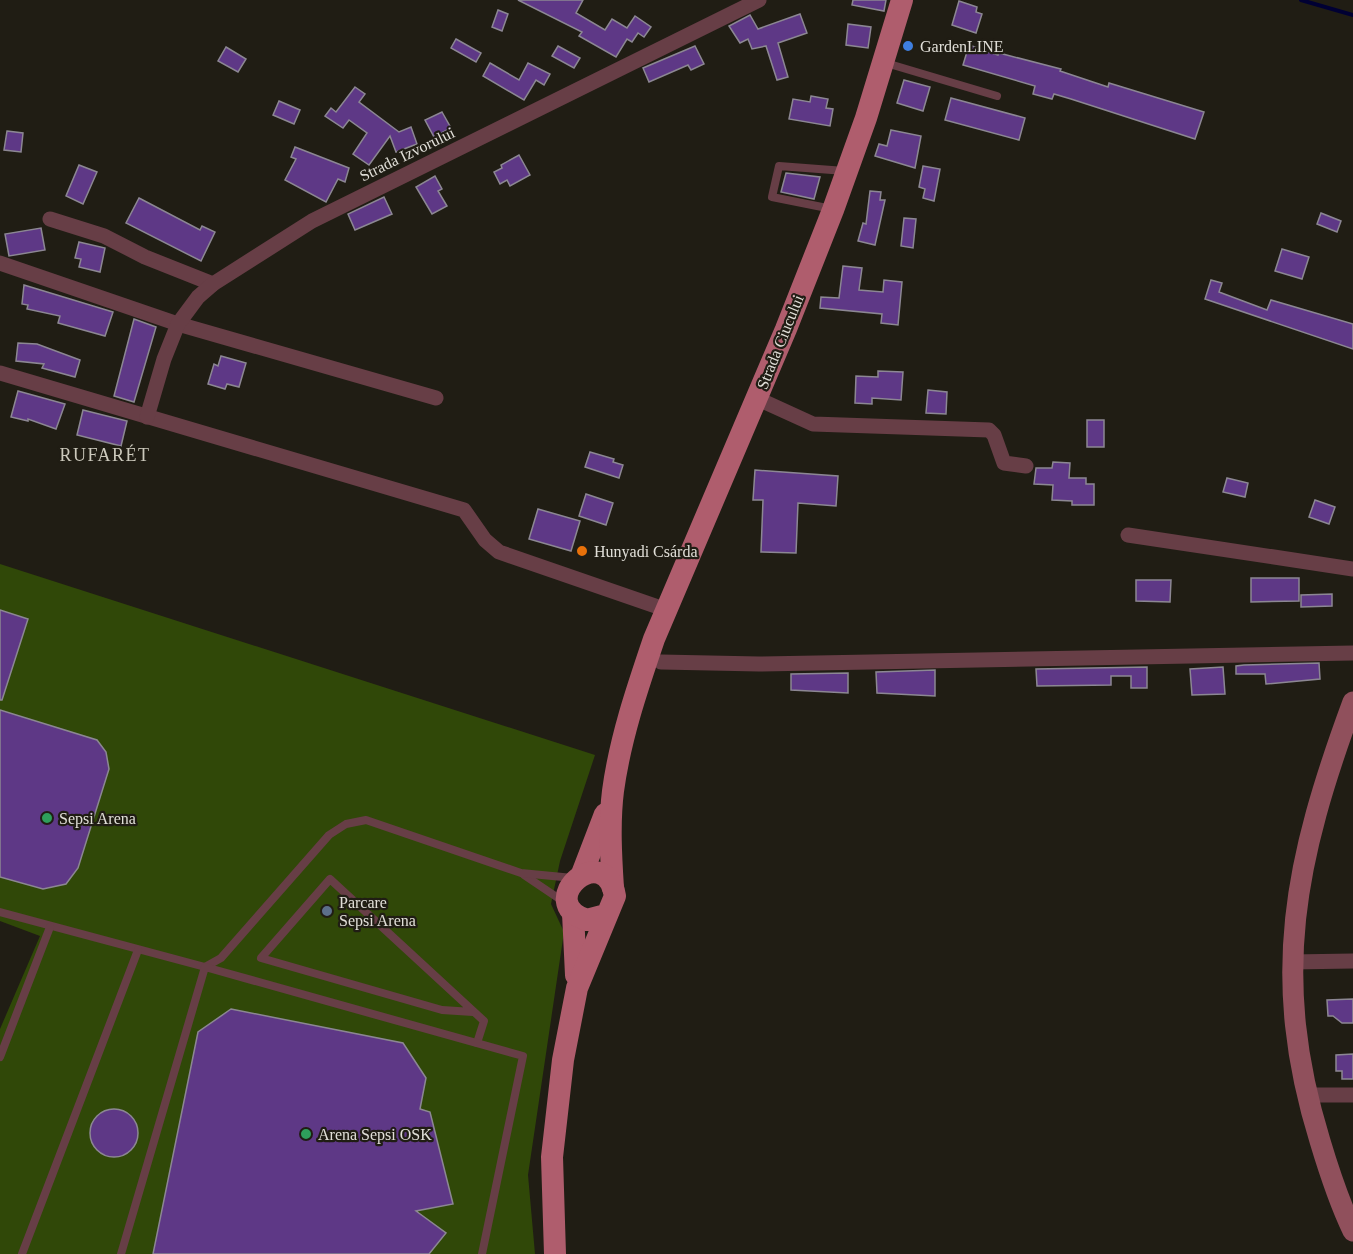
<svg xmlns="http://www.w3.org/2000/svg" width="1353" height="1254" font-family="'Times New Roman',serif">
	<style>
		.garden { fill: #304808 }
		.lines { fill: none; stroke-linecap: round; stroke-linejoin: round }
		.stream { stroke: #003; stroke-width: 4 }
		.building { fill: #5e3886; stroke: #8c8793; stroke-width: 1.5 }
		.lane { stroke: #673e46; stroke-width: 8 }
		.street { stroke: #673e46; stroke-width: 15 }
		.secondary { stroke: #90505c; stroke-width: 21 }
		.primary { stroke: #af5d6d; stroke-width: 22 }
		.shop-dot { fill: #3f7fe0; stroke: #201d14; stroke-width: 2 }
		.food-dot { fill: #e8710a; stroke: #201d14; stroke-width: 2 }
		.leisure-dot { fill: #2e9e5b; stroke: #201d14; stroke-width: 2 }
		.service-dot { fill: #5c6f8a; stroke: #201d14; stroke-width: 2 }
		.labels { text-anchor: middle; dominant-baseline: central; stroke-width: 4.5; stroke-linejoin: round; paint-order: stroke }
		.poi-label { font-size: 16px; fill: #e1dfd8; stroke: #201d14; text-anchor: start }
		.street-label { font-size: 16px; fill: #e1dfd8; stroke: #201d14 }
		.neighbourhood-label { font-size: 18px; letter-spacing: 1.5px; fill: #ccc9bc; stroke: #201d14 }
	</style>
	<rect width="100%" height="100%" fill="#201d14"/>
	<!-- garden -->
	<polygon class="garden" points="0,564 595,755 560,861 551,904 564,932 528,1175 535,1254 0,1254 0,1029 40,936 0,921"/>
	<g class="lines">
		<!-- stream -->
		<polyline class="stream" points="1301,0 1353,15"/>
	</g>
	<!-- building -->
	<g class="building">
		<polygon points="518,0 583,0 576,13 605,30 612,19 627,28 635,16 651,27 644,37 638,33 632,42 627,39 616,57 579,36 582,32"/>
		<polygon points="853,0 886,0 884,11 852,5"/>
		<polygon points="959,1 977,7 976,12 982,14 976,33 952,25"/>
		<polygon points="498,10 508,14 502,31 492,27"/>
		<polygon points="800,14 807,33 778,43 788,77 777,80 766,46 752,49 748,39 740,43 729,26 750,15 758,29"/>
		<polygon points="848,24 871,27 868,48 846,45"/>
		<polygon points="456,39 481,53 476,62 451,48"/>
		<polygon points="969,45 998,55 999,53 1061,69 1060,71 1108,87 1109,83 1204,112 1195,139 1071,99 1054,94 1052,99 1033,94 1035,86 963,65"/>
		<polygon points="558,46 580,58 574,68 552,56"/>
		<polygon points="695,46 704,64 691,70 688,65 649,82 643,68"/>
		<polygon points="226,47 246,59 238,72 218,61"/>
		<polygon points="490,63 519,80 528,63 550,74 544,85 536,80 524,100 483,76"/>
		<polygon points="904,80 930,87 923,111 897,103"/>
		<polygon points="355,87 365,94 359,102 399,132 411,127 417,144 396,152 390,136 369,165 353,154 367,133 349,120 343,128 325,116 331,108 336,112"/>
		<polygon points="811,96 828,99 826,108 833,109 830,126 789,119 793,99 810,102"/>
		<polygon points="951,98 1025,118 1019,140 945,120"/>
		<polygon points="279,101 300,110 294,124 273,115"/>
		<polygon points="442,112 451,128 434,137 425,120"/>
		<polygon points="891,130 921,136 915,168 875,156 879,144 887,146"/>
		<polygon points="7,131 23,133 21,152 4,150"/>
		<polygon points="295,147 349,168 345,182 338,179 326,202 285,180 296,159 291,157"/>
		<polygon points="519,155 530,175 510,186 507,180 500,184 494,172 502,168 501,165"/>
		<polygon points="79,165 97,172 83,204 66,196"/>
		<polygon points="923,166 940,169 934,201 923,198 925,189 919,187"/>
		<polygon points="786,173 820,177 814,199 781,192"/>
		<polygon points="435,176 442,189 438,191 447,206 432,214 416,187"/>
		<polygon points="870,191 881,192 880,200 885,200 875,245 858,241 863,223 866,224"/>
		<polygon points="384,197 392,214 355,230 348,214"/>
		<polygon points="139,198 200,230 202,226 215,232 201,261 126,223"/>
		<polygon points="1321,213 1341,221 1337,232 1317,224"/>
		<polygon points="904,218 916,219 913,248 901,246"/>
		<polygon points="41,228 45,250 9,256 5,234"/>
		<polygon points="79,242 105,248 100,272 79,267 81,259 75,258"/>
		<polygon points="1282,249 1309,257 1302,279 1275,271"/>
		<polygon points="843,266 862,268 859,290 883,292 884,280 902,282 898,325 881,323 882,314 820,308 821,297 839,298"/>
		<polygon points="1211,280 1222,283 1219,292 1267,310 1271,300 1353,324 1353,349 1205,299"/>
		<polygon points="24,285 113,312 105,336 58,323 60,316 27,309 28,305 22,304"/>
		<polygon points="134,319 156,327 134,402 114,396"/>
		<polygon points="18,343 37,344 80,360 75,377 42,368 44,364 16,361"/>
		<polygon points="221,356 246,363 239,387 227,384 225,389 208,384 214,364 218,366"/>
		<polygon points="878,371 903,372 901,400 872,398 872,404 855,403 856,376 878,377"/>
		<polygon points="928,390 947,392 946,414 926,413"/>
		<polygon points="18,391 65,404 56,429 28,419 28,421 11,417"/>
		<polygon points="83,410 127,421 121,446 77,435"/>
		<rect x="1087" y="420" width="17" height="27"/>
		<polygon points="590,452 614,459 613,462 623,465 619,478 585,467"/>
		<polygon points="1053,462 1070,463 1069,478 1086,478 1086,484 1094,484 1094,505 1072,505 1072,501 1052,500 1053,485 1034,484 1036,468 1052,468"/>
		<polygon points="755,470 838,476 836,506 798,503 796,553 761,552 763,500 753,500"/>
		<polygon points="1227,478 1248,483 1245,497 1223,492"/>
		<polygon points="586,494 613,503 606,525 579,516"/>
		<polygon points="1315,500 1335,507 1329,524 1309,517"/>
		<polygon points="538,509 580,521 571,551 529,539"/>
		<polygon points="1251,578 1299,578 1299,601 1251,602"/>
		<polygon points="1136,580 1171,580 1170,602 1136,601"/>
		<polygon points="1332,594 1332,606 1301,607 1301,595"/>
		<polygon points="0,610 28,619 2,700 0,700"/>
		<polygon points="1319,663 1320,679 1266,684 1265,674 1236,674 1236,666 1244,665"/>
		<polygon points="1147,667 1147,688 1131,688 1131,676 1111,676 1111,685 1037,686 1036,669"/>
		<polygon points="1223,667 1225,694 1192,695 1190,669"/>
		<polygon points="935,670 935,696 877,693 876,672"/>
		<polygon points="848,673 848,693 791,690 791,674"/>
		<polygon points="0,710 97,740 106,752 109,769 78,868 66,884 43,889 0,877"/>
		<polygon points="1353,999 1353,1023 1342,1023 1333,1016 1328,1016 1327,1000"/>
		<polygon points="231,1009 403,1043 426,1078 420,1109 430,1112 453,1204 416,1211 446,1233 429,1254 153,1254 198,1032"/>
		<polygon points="1353,1054 1353,1079 1342,1079 1342,1071 1336,1071 1336,1055"/>
		<circle cx="114" cy="1133" r="24"/>
	</g>
	<g class="lines">
		<!-- lane -->
		<g class="lane">
			<polyline points="886,63 997,96"/>
			<polyline points="832,209 772,197 779,166 845,171"/>
			<polyline points="524,875 564,902"/>
			<polyline points="0,912 205,967 221,958 329,835 346,824 366,820 521,873 573,878"/>
			<polyline points="473,1012 442,1010 261,958 330,879 484,1021 477,1043"/>
			<polyline points="0,1057 50,927"/>
			<polyline points="22,1254 138,950"/>
			<polyline points="121,1254 205,967 523,1056 482,1254"/>
		</g>
		<!-- street -->
		<g class="street">
			<polyline points="50,219 104,236 145,257 213,284"/>
			<polyline points="0,263 178,324 436,398"/>
			<polyline points="0,373 464,510 485,540 499,552 667,610"/>
			<polyline points="756,398 813,424 989,430 994,435 1004,463 1026,466"/>
			<polyline points="147,417 164,359 178,324 198,297 213,284 312,221 759,0"/>
			<polyline points="1128,535 1353,569"/>
			<polyline points="661,662 759,664 1353,653"/>
			<polyline points="1291,962 1353,961"/>
			<polyline points="1308,1095 1353,1095"/>
		</g>
		<!-- secondary -->
		<path class="secondary" d="M1353 702C1295 859 1269 976 1320 1141 1329 1171 1339 1202 1353 1231"/>
		<!-- primary -->
		<g class="primary">
			<polyline points="582,874 605,814"/>
			<path d="M613 888C611 857 609 823 613 791 620 739 637 689 654 639L786 329 833 210 866 118 902 0"/>
			<polyline points="573,913 576,975"/>
			<path d="M555 1254 552 1157 563 1060 577 988 615 896C605 838 532 902 587 920L606 915"/>
		</g>
	</g>
	<!-- markers -->
	<circle class="shop-dot" cx="908" cy="46" r="6"/>
	<circle class="food-dot" cx="582" cy="551" r="6"/>
	<g class="leisure-dot">
		<circle cx="47" cy="818" r="6"/>
		<circle cx="306" cy="1134" r="6"/>
	</g>
	<circle class="service-dot" cx="327" cy="911" r="6"/>
	<g class="labels">
		<!-- poi labels -->
		<g class="poi-label">
			<text x="920" y="46">GardenLINE</text>
			<text x="594" y="551">Hunyadi Csárda</text>
			<text x="59" y="818">Sepsi Arena</text>
			<text x="339" y="902">Parcare<tspan x="339" dy="18">Sepsi Arena</tspan></text>
			<text x="318" y="1134">Arena Sepsi OSK</text>
		</g>
		<!-- street labels -->
		<g class="street-label">
			<text transform="translate(407 154) rotate(-26)">Strada Izvorului</text>
			<text transform="translate(780 342) rotate(-68)">Strada Ciucului</text>
		</g>
		<!-- neighbourhood labels -->
		<g class="neighbourhood-label">
			<text x="105" y="455">RUFARÉT</text>
		</g>
	</g>
</svg>
